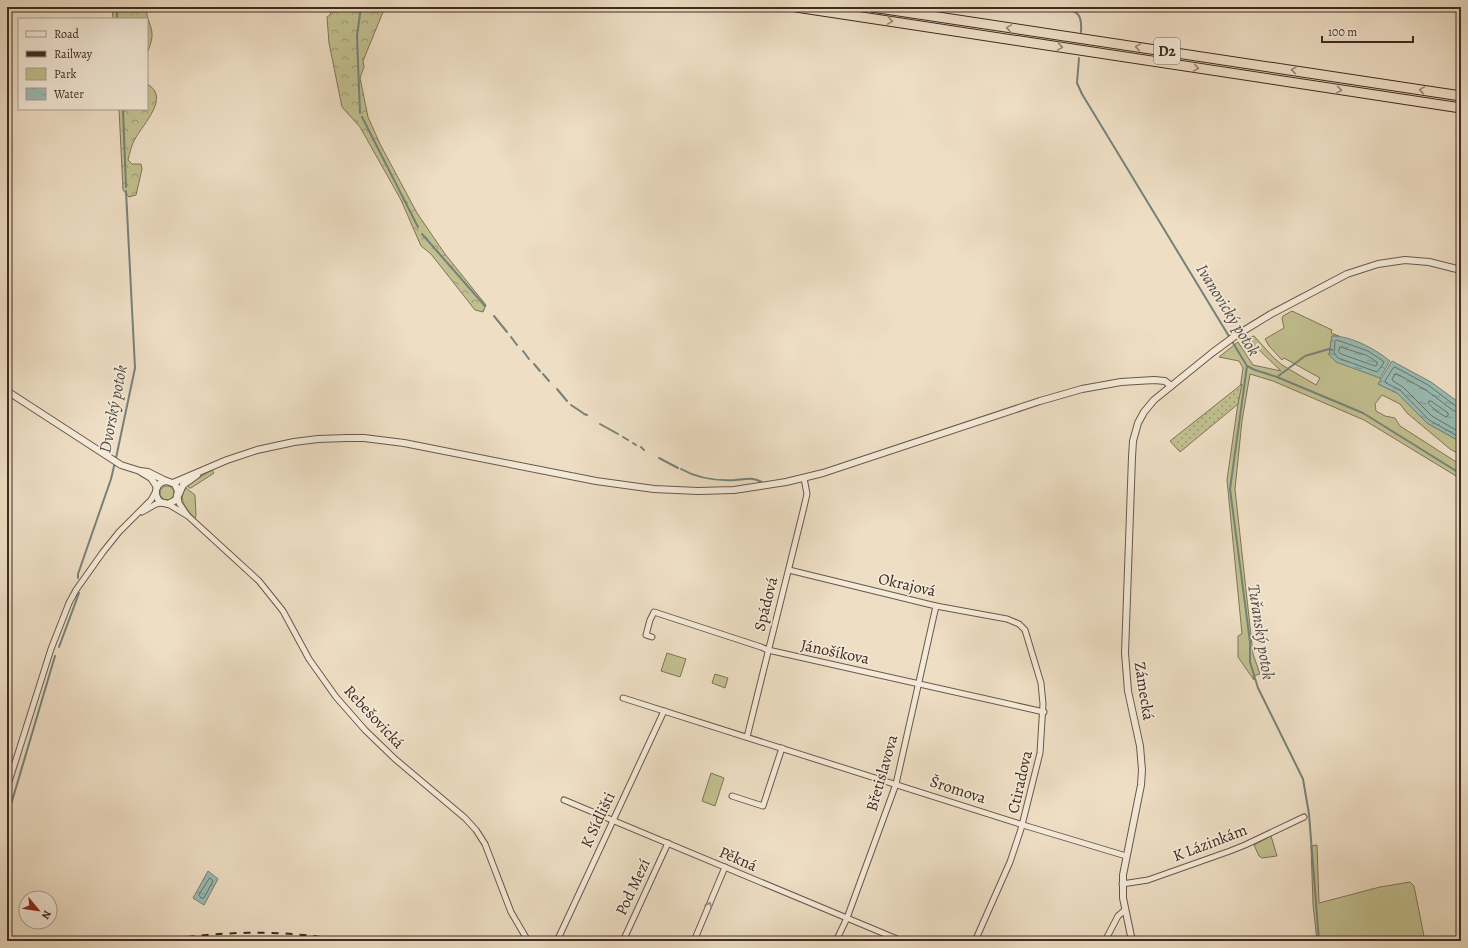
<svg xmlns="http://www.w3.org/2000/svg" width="1468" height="948" font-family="Alegreya,serif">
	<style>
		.green { fill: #c1bf8f; stroke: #807458 }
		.forest { fill: url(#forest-crowns); stroke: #807458 }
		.garden { fill: url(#garden-dots); stroke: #807458 }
		.water { fill: url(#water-ripples); stroke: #75827a }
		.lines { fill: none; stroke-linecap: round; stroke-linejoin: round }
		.shore { stroke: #6c736b; stroke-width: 1 }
		.stream { stroke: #75827a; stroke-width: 2 }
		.minor-casing { stroke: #6b574a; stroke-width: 7 }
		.tertiary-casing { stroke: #6b574a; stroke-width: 8 }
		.motorway-casing { stroke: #3f2a22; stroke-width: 11 }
		.minor { stroke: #f4ead9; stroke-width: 5 }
		.tertiary { stroke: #f4ead9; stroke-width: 6 }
		.motorway { stroke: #eedec4; stroke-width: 9 }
		.rail { stroke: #3f2a22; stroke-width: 2; stroke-dasharray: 7 7; stroke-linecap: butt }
		.oneway { stroke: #968473 }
		.oneway2 { stroke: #9a8a7e }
		.labels { text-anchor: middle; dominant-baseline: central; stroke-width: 3.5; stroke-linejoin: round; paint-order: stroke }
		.shield { fill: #f4ead9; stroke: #756459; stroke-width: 1 }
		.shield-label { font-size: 15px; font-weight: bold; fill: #3f2a22 }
		.street-label { font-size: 16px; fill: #3f2a22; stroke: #f4ead9 }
		.water-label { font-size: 17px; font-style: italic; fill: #564e46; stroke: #f4ead9 }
	</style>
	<defs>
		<pattern id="forest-crowns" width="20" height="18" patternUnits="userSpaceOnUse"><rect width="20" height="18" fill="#c1bf8f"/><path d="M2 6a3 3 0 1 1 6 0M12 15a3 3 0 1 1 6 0" fill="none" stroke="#9e9b74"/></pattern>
		<pattern id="garden-dots" width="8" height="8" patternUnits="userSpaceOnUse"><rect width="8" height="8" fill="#c1bf8f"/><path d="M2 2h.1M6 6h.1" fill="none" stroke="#9e9b74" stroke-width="1.8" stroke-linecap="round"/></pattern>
		<pattern id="water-ripples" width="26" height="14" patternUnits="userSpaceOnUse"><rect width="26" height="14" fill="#99bcb4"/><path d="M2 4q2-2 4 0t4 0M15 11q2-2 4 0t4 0" fill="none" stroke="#7e9992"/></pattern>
	</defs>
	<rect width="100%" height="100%" fill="#eedec4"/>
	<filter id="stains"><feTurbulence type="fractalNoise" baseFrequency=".005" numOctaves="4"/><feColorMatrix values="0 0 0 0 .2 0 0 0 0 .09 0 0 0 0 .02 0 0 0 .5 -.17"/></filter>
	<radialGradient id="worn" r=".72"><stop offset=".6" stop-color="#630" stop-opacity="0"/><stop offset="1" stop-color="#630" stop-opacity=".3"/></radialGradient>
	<!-- green -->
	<g class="green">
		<polygon points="1292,311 1332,330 1331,333 1339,336 1332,336 1329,355 1380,378 1381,380 1378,384 1397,393 1427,423 1461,442 1461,455 1450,449 1407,413 1400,404 1382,395 1375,404 1376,411 1385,416 1395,418 1400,426 1461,465 1461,479 1364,420 1273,381 1250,374 1242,421 1235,489 1253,654 1260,674 1253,676 1254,680 1238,657 1238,636 1242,634 1227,480 1243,368 1239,361 1219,357 1238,342 1253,365 1281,371 1255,346 1246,344 1249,337 1254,336 1273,357 1282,365 1316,385 1320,378 1284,358 1282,360 1269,346 1265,339 1284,328 1282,318 1283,316"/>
		<polygon points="212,470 214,473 191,488 189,488 188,486 190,483"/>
		<circle cx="167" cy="493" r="7"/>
		<path d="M186 488 195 495 196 515 195 519C187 509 177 500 186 488Z"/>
		<polygon points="667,653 686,659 680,677 661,671"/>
		<polygon points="715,674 728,678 725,688 712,683"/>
		<polygon points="711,773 724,778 715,806 702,801"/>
		<polygon points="1271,836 1277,856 1262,858 1259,856 1254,845"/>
		<polygon points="1317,845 1319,903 1380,887 1410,882 1414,886 1425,941 1317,941 1313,904 1311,846"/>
	</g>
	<!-- forest -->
	<g class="forest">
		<path d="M112 7H146C146 15 149 21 151 28 154 37 150 46 147 53V19H113Z"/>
		<polygon points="332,7 385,7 363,61 364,67 360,78 368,117 380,144 417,213 445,254 486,305 483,312 475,310 431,254 421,246 401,200 360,127 342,107 329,43 327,17 330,15"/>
		<path d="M147 84C171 97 143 124 135 139 131 145 130 153 128 160L132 164H141L142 169 136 195 129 197 123 190 119 109H147Z"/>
	</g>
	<!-- garden -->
	<polygon class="garden" points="1242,384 1238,404 1180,452 1170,441"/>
	<!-- water -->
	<g class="water">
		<path d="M1332 336C1352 336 1375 349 1390 361L1380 378 1336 362 1329 355Z"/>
		<polygon points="1392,361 1431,382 1461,404 1461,442 1427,423 1397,393 1378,384"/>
		<polygon points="208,871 218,879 204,905 193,898"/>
	</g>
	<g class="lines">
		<!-- shore -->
		<g class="shore">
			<polygon points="1337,340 1368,351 1383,361 1384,363 1377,372 1338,358 1334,353 1335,342"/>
			<polygon points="1340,347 1366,355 1377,362 1377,365 1375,366 1341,354 1339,352"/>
			<polygon points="1429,401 1431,401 1448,413 1448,416 1446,417 1436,411 1429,404"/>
			<polyline points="1461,407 1457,407 1428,385 1395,367 1393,368 1385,381 1386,383 1400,390 1429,420 1461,438"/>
			<polyline points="1461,412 1454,411 1426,390 1397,374 1395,374 1392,379 1393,381 1403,387 1432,416 1461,433"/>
			<polygon points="210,878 213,881 204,898 201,898 199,895"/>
		</g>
		<!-- stream -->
		<g class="stream">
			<polyline points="117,7 117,19"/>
			<path d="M1066 7C1080 13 1082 17 1081 32"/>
			<polyline points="1079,58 1077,83 1082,94 1247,366 1255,370 1277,377 1363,413 1461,474"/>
			<polyline points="123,109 126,187"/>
			<polyline points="360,113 357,36 361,7"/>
			<polyline points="362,117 418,227"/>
			<polyline points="422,234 485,306"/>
			<polyline points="494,316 507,332"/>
			<polyline points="511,337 517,345"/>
			<polyline points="523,351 529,359"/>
			<polyline points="534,364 540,371"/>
			<polyline points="1247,366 1230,489 1250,642 1250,662 1258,688 1303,779 1309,814 1319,941"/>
			<polyline points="543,374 549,381"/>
			<polyline points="1277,377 1305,356 1329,349 1332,350"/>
			<polyline points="557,389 567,401"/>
			<polyline points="571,405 583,413"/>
			<polyline points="584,414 587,415"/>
			<polyline points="600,424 618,434"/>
			<polyline points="623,437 628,440"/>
			<polyline points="633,443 636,445"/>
			<polyline points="641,447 644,450"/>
			<polyline points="659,458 678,468"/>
			<path d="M681 469C697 478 717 481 735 480 746 479 752 477 762 482"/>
			<polyline points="78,578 78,574 111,479 116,458 135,368 126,191"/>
			<polyline points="59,647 79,593"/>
			<polyline points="7,818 55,656"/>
		</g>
		<!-- minor casing -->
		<g class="minor-casing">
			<g id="minor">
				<polyline points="178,496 179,503 187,515"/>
				<polyline points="168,504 188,516 259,581 283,611 309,659 336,697 365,730 395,759 465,818 476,830 485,844 511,912 528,941"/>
				<polyline points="142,512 156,504 163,503"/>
				<polyline points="789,570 936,606 1007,619 1019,624 1025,630 1041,683 1043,704 1040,753 1021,829 1010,862 975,941"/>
				<polyline points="652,637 646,635 650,620 654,612 761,647 768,650 1044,712"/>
				<polyline points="623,698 1023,825 1126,856"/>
				<polyline points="747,737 803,511 807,494 804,478"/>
				<polyline points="7,788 51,649 69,603 76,590 103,552 119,532 151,500 156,491"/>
				<polyline points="732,796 763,806 782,748"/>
				<polyline points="564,800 902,941"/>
				<polyline points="1122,884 1148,880 1230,851 1245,845 1304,817"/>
				<polyline points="557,941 664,711"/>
				<polyline points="623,941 668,843"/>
				<polyline points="694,941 725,867"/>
				<polyline points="836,941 847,918 896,784 936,606"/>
				<polyline points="1105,941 1118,916 1125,910"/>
			</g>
		</g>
		<!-- tertiary casing -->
		<g class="tertiary-casing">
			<g id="tertiary">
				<path d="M7 391 121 465 140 471 148 472 164 480 175 484 178 491 176 500 168 504 160 502C153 494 155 483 166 481"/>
				<polyline points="141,472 151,478 157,487"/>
				<polyline points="173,483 227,460 257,450 294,442 318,439 347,438 364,438 404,443 596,481 654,489 698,491 734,490 786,482 823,473 1040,401 1082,389 1121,382 1154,380 1165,381 1171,386"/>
				<polyline points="179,494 183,485 197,475"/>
				<polyline points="1132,941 1123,898 1123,875 1141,785 1142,770 1140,746 1128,691 1125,653 1132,457 1133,441 1138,423 1144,412 1154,400 1212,353 1235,336 1271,314 1347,274 1378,264 1405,260 1429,262 1461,270"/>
			</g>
		</g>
		<!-- motorway casing -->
		<g class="motorway-casing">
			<g id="motorway">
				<polyline points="796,7 1461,108"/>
				<polyline points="872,7 1461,96"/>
			</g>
		</g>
		<!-- minor -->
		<use href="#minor" class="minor"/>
		<!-- tertiary -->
		<use href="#tertiary" class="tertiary"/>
		<!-- motorway -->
		<use href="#motorway" class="motorway"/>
		<!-- rail -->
		<g class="rail">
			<path d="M160 941C220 931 284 929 344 941"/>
			<polyline points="228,941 229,941"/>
		</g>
	</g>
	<!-- one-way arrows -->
	<defs><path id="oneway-chevron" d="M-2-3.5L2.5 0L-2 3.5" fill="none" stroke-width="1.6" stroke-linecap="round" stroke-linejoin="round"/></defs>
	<g class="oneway">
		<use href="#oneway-chevron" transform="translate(890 21) rotate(9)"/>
		<use href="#oneway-chevron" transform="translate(1009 28) rotate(-171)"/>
		<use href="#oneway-chevron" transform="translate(1060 47) rotate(9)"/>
		<use href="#oneway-chevron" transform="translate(1138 47) rotate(-171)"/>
		<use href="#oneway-chevron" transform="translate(1196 68) rotate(9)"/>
		<use href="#oneway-chevron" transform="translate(1294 70) rotate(-171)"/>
		<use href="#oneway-chevron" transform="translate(1339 90) rotate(9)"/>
		<use href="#oneway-chevron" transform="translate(1422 90) rotate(-171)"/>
	</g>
	<use class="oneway2" href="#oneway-chevron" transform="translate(709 905) rotate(-67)"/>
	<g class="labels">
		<!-- shield labels -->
		<rect class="shield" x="1154" y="38" width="26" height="26" rx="3"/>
		<g class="shield-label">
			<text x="1167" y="51">D2</text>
		</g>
		<!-- street labels -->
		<g class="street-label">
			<text transform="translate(907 585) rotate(13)">Okrajová</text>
			<text transform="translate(766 604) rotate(-76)">Spádová</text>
			<text transform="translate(835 652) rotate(12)">Jánošíkova</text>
			<text transform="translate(1144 691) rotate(81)">Zámecká</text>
			<text transform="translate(374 717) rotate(47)">Rebešovická</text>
			<text transform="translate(882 773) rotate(-74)">Břetislavova</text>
			<text transform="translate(1020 782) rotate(-77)">Ctiradova</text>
			<text transform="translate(958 790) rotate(18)">Šromova</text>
			<text transform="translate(598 820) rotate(-65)">K Sídlišti</text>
			<text transform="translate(1210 843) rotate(-21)">K Lázinkám</text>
			<text transform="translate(738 859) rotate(23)">Pěkná</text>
			<text transform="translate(633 887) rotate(-65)">Pod Mezí</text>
		</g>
		<!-- water labels -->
		<g class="water-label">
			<text transform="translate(1228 310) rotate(58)">Ivanovický potok</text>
			<text transform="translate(113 409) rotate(-79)">Dvorský potok</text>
			<text transform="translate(1261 632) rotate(81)">Tuřanský potok</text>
		</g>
	</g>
	<!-- margin -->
	<rect width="1468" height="948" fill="none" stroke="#eedec4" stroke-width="24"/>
	<rect x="8" y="8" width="1452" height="932" fill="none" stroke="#3f2a22" stroke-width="2"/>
	<rect x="12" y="12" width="1444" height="924" fill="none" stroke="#3f2a22"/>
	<!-- legend -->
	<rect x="18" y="18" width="130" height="92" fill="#f4ead9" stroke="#ac9d90"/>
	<rect x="26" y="31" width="20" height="6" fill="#f4ead9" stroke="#ac9d90"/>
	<text x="54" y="38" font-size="12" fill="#3f2a22">Road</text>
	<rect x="26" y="51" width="20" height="6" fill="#3f2a22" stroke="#ac9d90"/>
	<text x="54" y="58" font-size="12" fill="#3f2a22">Railway</text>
	<rect x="26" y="68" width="20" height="12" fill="#c1bf8f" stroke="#ac9d90"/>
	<text x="54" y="78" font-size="12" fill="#3f2a22">Park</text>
	<rect x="26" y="88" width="20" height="12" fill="url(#water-ripples)" stroke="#ac9d90"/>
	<text x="54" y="98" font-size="12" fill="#3f2a22">Water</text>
	<!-- north arrow -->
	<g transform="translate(38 910) rotate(119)"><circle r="19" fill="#f4ead9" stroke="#ac9d90"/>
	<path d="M0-3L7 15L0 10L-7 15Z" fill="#8f2418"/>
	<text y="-6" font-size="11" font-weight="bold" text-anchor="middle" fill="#3f2a22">N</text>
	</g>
	<!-- scale -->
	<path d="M1322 36v6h91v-6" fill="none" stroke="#3f2a22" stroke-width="2"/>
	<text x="1328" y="36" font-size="12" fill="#3f2a22" stroke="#f4ead9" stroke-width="3" paint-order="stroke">100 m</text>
	<rect width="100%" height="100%" filter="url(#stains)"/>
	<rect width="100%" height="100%" fill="url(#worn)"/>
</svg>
